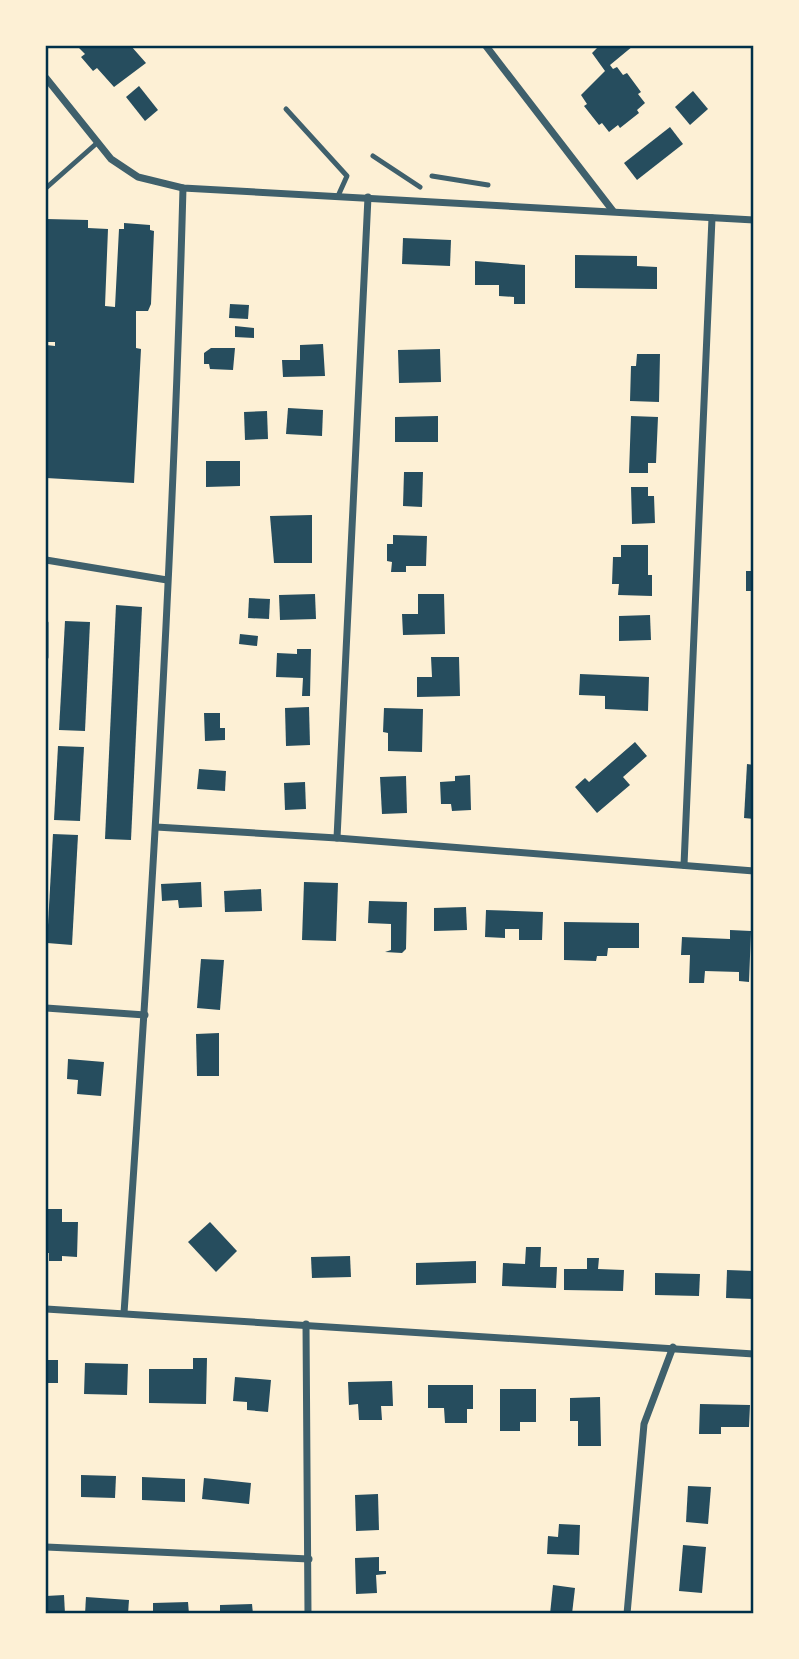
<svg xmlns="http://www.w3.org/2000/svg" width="799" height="1659" font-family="'PT Sans Narrow',sans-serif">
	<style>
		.building { fill: #264d5e }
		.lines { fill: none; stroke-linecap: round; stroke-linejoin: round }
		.service { stroke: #3f606c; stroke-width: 5 }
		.minor { stroke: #3f606c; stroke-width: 7 }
		.neatline { fill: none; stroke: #003049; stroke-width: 2.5 }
	</style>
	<rect width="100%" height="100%" fill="#fdf0d5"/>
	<!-- building -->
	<g class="building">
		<polygon points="77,46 131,46 146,63 114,87 97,68 93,71 81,57 85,54"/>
		<polygon points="594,46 633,46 610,65 613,69 617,67 623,75 627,73 641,92 638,94 645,103 637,110 639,113 620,128 618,125 609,132 602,123 599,125 584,106 587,104 581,95 605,71 592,53 597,48"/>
		<polygon points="139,86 158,110 145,121 126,97"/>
		<polygon points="693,91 708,109 690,125 675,107"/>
		<polygon points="670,127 683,144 637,180 624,163"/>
		<polygon points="46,219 88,220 88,228 108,229 105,306 115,307 119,229 124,229 124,223 150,225 150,230 154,231 151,304 148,311 136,311 136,348 141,349 134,483 46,478 46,345 55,346 55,342 46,342"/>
		<polygon points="403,238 451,240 450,266 402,264"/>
		<polygon points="575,255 637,256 637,266 657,267 657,289 575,288"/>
		<polygon points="475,261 525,265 525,304 514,304 514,297 499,296 499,285 475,285"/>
		<polygon points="230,304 249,305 248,319 229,318"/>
		<polygon points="235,326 254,328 254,338 235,337"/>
		<polygon points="323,344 325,376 283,377 282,360 300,360 300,345"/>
		<polygon points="211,348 235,348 233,370 210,369 209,364 204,364 204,353"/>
		<polygon points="440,349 441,382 399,383 398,350"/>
		<polygon points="637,354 660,354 659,402 630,401 631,366 636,366"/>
		<polygon points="288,408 323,410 322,436 286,434"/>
		<polygon points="267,411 268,439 245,440 244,412"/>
		<polygon points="438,416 438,442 395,442 395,417"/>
		<polygon points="631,416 658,417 656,463 648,463 648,473 629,473"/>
		<polygon points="206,461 240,461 240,486 206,487"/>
		<polygon points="404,472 423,472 422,507 403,506"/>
		<polygon points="631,487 648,487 648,496 654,496 655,523 632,524"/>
		<polygon points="312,515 312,563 274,563 270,516"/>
		<polygon points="393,535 427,536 426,566 406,566 406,572 391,572 392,562 387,561 387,544 393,544"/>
		<polygon points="621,545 648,545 648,575 652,575 652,596 618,595 619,584 612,584 613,557 621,557"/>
		<rect x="746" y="571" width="8" height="20"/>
		<polygon points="315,594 316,619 280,620 279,595"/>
		<polygon points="418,594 444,594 445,634 403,635 402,614 418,614"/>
		<polygon points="249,598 270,599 269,619 248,618"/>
		<polygon points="116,605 142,607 131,840 105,839"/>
		<polygon points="650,615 651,640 619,641 619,616"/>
		<polygon points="65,621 90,622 85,731 59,730"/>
		<polygon points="240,634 258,636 257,646 239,644"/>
		<polygon points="297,649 311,649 310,696 302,696 303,678 276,677 277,653 297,654"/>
		<polygon points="431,657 459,657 460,696 417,697 417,677 432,677"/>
		<polygon points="580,674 649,677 648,711 605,709 605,696 579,695"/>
		<polygon points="309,707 310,745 286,746 285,708"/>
		<polygon points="384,708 423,709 422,752 388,751 388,733 383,732"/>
		<polygon points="204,713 220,713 220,728 225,728 225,740 205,741"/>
		<polygon points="635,742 647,756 623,777 630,785 597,813 575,787 585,778 589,782"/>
		<polygon points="58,746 84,747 80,821 54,820"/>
		<polygon points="747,764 754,765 754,819 744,818"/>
		<polygon points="199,769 226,771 225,791 197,789"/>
		<polygon points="470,775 471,810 452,811 451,804 441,804 440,782 455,781 455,776"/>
		<polygon points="406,776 407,813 382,814 380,777"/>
		<polygon points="305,782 306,809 285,810 284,783"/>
		<polygon points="53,834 78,835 72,945 47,943"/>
		<polygon points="201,882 202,907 179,908 178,900 162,901 161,884"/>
		<polygon points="304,882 338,883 336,941 302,940"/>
		<polygon points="261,889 262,911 225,912 224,891"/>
		<polygon points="369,901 407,902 406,949 402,953 385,952 391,950 391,924 368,923"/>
		<polygon points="466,907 467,930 434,931 434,908"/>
		<polygon points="486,910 543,912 542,940 519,940 519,929 505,929 505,938 485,937"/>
		<polygon points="564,922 639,923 639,948 608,948 607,956 597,956 596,961 564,960"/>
		<polygon points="730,930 751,931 749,982 739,981 739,972 705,971 704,983 689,983 690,955 681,955 682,937 730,939"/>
		<polygon points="201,959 224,960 220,1010 197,1008"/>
		<polygon points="219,1033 219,1076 197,1076 196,1034"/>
		<polygon points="68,1059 104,1062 101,1096 77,1094 78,1080 67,1079"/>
		<polygon points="46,1209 62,1209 62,1222 78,1222 77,1257 62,1256 62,1261 49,1261 49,1253 46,1253"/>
		<polygon points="210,1222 237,1251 216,1272 188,1242"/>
		<polygon points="526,1247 541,1247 540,1267 557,1267 556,1288 502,1286 503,1263 525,1264"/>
		<polygon points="350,1256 351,1277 312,1278 311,1257"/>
		<polygon points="587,1258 599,1258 598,1269 624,1270 623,1291 564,1290 564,1269 587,1269"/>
		<polygon points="476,1261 476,1283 416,1285 416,1263"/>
		<polygon points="727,1270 754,1271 754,1299 726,1298"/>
		<polygon points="655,1273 700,1274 699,1296 655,1295"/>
		<polygon points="193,1358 207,1358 206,1404 149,1403 149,1369 193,1369"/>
		<rect x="46" y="1360" width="12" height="23"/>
		<polygon points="85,1363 128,1364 127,1395 84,1394"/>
		<polygon points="235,1377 271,1380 268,1412 247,1410 247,1402 233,1401"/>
		<polygon points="392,1381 393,1406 381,1406 382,1420 359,1420 358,1404 349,1405 348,1382"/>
		<polygon points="428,1385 473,1385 473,1409 467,1409 467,1423 445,1423 444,1408 428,1408"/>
		<polygon points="500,1389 536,1389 536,1422 520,1422 520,1431 500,1431"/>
		<polygon points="600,1397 601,1446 578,1446 578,1421 570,1421 570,1398"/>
		<polygon points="700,1404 750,1405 749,1427 721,1427 721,1434 699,1434"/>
		<polygon points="81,1475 116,1476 115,1498 81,1497"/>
		<polygon points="142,1477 185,1479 185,1502 142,1500"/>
		<polygon points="204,1478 251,1483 249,1504 202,1499"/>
		<polygon points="688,1486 711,1487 708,1524 686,1522"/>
		<polygon points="378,1494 379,1530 356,1531 355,1495"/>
		<polygon points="559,1524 580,1525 579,1555 547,1554 548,1536 558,1537"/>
		<polygon points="683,1545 706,1547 702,1593 679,1591"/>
		<polygon points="379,1557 379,1571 386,1571 386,1574 376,1575 377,1593 356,1594 355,1558"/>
		<polygon points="553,1585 575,1588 572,1614 550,1614"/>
		<polygon points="64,1595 65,1614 46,1614 46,1596"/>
		<polygon points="86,1597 129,1600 128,1614 85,1614"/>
		<polygon points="188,1602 189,1614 153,1614 153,1603"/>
		<polygon points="252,1604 253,1614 220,1614 220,1605"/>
	</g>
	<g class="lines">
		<!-- service -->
		<g class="service">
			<polyline points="286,109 347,176 338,196"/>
			<polyline points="373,156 420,187"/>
			<polyline points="432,176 488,185"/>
			<polyline points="46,188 97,143"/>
			<polyline points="46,623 46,657"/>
		</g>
		<!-- minor -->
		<g class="minor">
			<polyline points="486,46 613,211"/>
			<polyline points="46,78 111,159 138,177 183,188 754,220"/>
			<polyline points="46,560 167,580"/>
			<polyline points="156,827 337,838 754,871"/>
			<polyline points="337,838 368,197"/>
			<polyline points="684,865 712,218"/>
			<polyline points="46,1008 145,1015"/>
			<polyline points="46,1309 754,1354"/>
			<path d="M124 1313C150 938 173 563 183 188"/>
			<polyline points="306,1324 308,1614"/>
			<polyline points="46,1547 309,1559"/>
			<polyline points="627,1614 644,1424 673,1347"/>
		</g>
	</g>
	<!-- border -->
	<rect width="799" height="1659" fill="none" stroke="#fdf0d5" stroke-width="94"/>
	<rect x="47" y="47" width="705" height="1565" class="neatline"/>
</svg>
